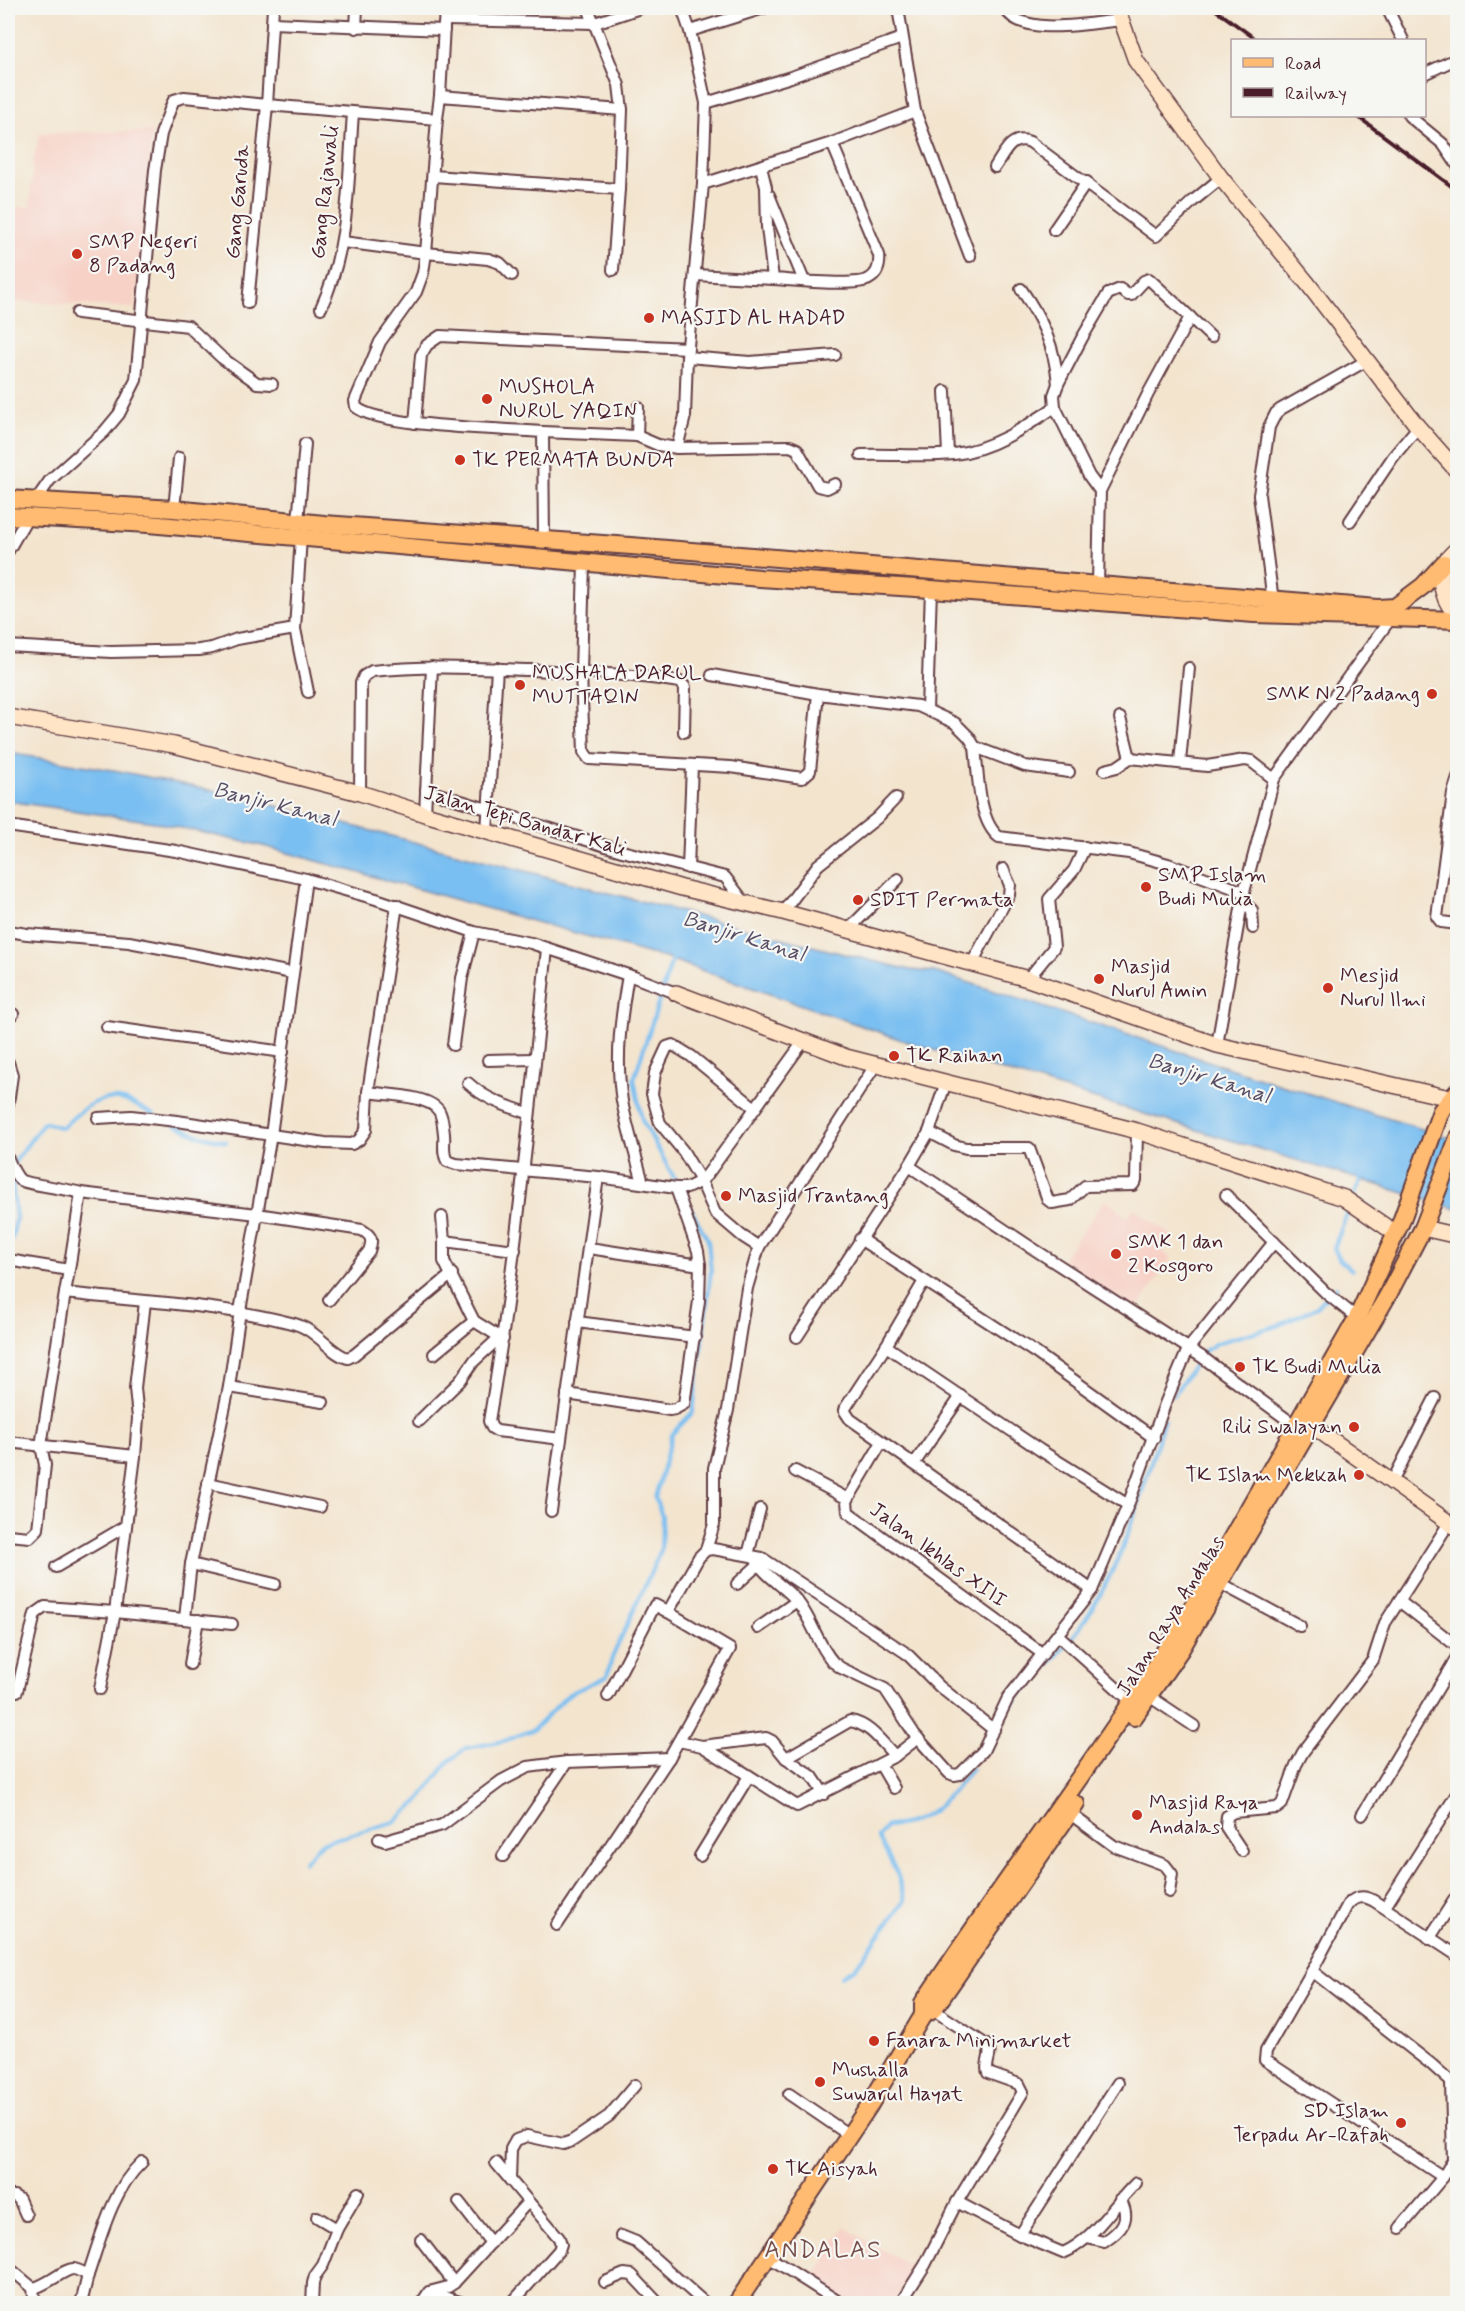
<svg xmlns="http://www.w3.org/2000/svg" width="1465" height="2311" font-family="Mynerve,sans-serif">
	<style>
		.built { fill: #f7d1c6 }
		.water { fill: #7abff1; stroke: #626f8e; stroke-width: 1.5 }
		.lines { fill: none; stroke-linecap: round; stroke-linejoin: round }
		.stream { stroke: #7abff1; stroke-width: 4 }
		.street-casing { stroke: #633d43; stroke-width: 14 }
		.secondary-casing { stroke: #633d43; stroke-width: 18 }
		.primary-casing { stroke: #633d43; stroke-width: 20 }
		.street { stroke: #fff; stroke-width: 10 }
		.secondary { stroke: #ffe4c6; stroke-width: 15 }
		.primary { stroke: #ffbb71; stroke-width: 16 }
		.rail { stroke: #4a1f2b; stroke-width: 4 }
		.poi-dot { fill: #c8321e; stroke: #f6f6f2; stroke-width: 2 }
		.labels { text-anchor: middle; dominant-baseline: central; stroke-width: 4.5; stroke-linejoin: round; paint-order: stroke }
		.street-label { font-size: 21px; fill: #4a1f2b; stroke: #f6f6f2 }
		.poi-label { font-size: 21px; fill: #4a1f2b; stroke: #f6f6f2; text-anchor: start }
		.water-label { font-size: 22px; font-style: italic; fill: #584f66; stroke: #f6f6f2 }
		.quarter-label { font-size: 24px; letter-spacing: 1.5px; fill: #774f4a; stroke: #f6f6f2 }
	</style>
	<rect width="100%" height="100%" fill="#f6f6f2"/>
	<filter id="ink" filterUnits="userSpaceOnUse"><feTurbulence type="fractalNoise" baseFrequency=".0167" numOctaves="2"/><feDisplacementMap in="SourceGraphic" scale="12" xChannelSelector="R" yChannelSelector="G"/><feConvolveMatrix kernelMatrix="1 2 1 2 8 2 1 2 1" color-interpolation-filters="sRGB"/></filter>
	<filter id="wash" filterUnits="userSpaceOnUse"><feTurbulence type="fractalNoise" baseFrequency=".008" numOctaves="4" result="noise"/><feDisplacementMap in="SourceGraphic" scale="24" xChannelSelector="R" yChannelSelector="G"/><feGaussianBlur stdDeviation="1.35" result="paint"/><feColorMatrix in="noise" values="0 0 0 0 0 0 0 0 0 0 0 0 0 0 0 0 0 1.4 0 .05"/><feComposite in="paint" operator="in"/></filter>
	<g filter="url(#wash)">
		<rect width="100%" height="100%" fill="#f3e4ce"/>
		<!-- built -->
		<g class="built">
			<polygon points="152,131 135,308 10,301 17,207 30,207 33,161 40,133"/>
			<polygon points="1105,1199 1127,1217 1134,1208 1172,1236 1162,1251 1171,1258 1136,1310 1119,1297 1116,1299 1062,1260"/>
			<polygon points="844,2227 914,2268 894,2303 850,2303 813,2280"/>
		</g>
		<!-- water -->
		<polygon class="water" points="8,753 119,771 234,795 820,948 910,970 934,972 970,983 1275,1083 1457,1140 1457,1209 908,1042 672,960 263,846 154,822 8,801"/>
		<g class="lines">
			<!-- stream -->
			<g class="stream">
				<polyline points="673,957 634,1079 642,1120 678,1185"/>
				<polyline points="174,1124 197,1135 226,1142"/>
				<path d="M13 1164 44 1122 62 1128C80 1111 96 1094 124 1100 134 1103 144 1110 154 1115"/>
				<polyline points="1353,1199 1362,1176"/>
				<polyline points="1350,1206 1334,1248 1340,1260 1352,1270"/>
				<polyline points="8,1241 12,1239 16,1218 11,1173"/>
				<polyline points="1173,1396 1202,1353 1216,1343 1280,1325 1317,1307 1336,1287"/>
				<path d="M1008 1709C1027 1683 1052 1663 1072 1638 1121 1575 1141 1495 1164 1420"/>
				<polyline points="988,1750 999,1730"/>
				<polyline points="304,1862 321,1843 394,1822 418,1802 448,1762 466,1748 504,1741 534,1729 569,1694 607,1676 612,1658 661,1550 662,1516 655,1498 672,1434 693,1412 711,1271 708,1240 683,1195"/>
				<path d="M841 1976 855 1968 905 1900 897 1873 878 1837 887 1826C929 1825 947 1799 972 1769"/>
			</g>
		</g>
	</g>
	<g filter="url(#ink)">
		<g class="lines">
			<!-- street casing -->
			<g class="street-casing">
				<g id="street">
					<polyline points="588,8 619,85 622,110 619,189 613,270"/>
					<polyline points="898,8 915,111 970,256"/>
					<path d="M1005 8C1020 38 1092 23 1120 20"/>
					<polyline points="1387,8 1403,40"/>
					<polyline points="445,20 595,23 640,8"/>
					<polyline points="272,23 444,30"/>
					<polyline points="356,28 357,8"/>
					<polyline points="690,31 764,8"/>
					<polyline points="1424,74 1458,58"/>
					<polyline points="440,96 445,8"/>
					<polyline points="706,103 791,77 902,38"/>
					<polyline points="1409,116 1443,144 1458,166"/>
					<path d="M761 167 766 187 767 227 773 279C791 280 856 287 869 279 878 274 880 265 879 255L832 143"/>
					<path d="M995 167C1004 154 1011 134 1030 142L1156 236 1193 201 1221 178"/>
					<polyline points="433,176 619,189"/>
					<polyline points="703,184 832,143 915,111"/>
					<polyline points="769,195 804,281"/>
					<polyline points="1054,230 1087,182"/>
					<polyline points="343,242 426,253 437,119"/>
					<path d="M512 275 500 263 488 259 426 253 423 273 416 292 380 342 355 401 356 407C377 427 508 429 543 432L544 539"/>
					<polyline points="695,275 773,279"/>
					<path d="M1021 289C1042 319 1055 347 1058 384"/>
					<polyline points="248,303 267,105 437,119 440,96 622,110"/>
					<path d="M321 308C350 245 348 180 353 113"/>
					<polyline points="77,313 188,326 222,358 257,383 272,384"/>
					<polyline points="1190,317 1211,337"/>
					<polyline points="687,357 750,362 835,355"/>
					<polyline points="945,391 948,454"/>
					<polyline points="415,423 421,355 427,345 440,336 688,348"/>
					<polyline points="543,432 637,436 658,445 677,448 790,446 797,449 818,486 827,488 835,484"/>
					<polyline points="637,436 638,407"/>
					<polyline points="677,448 685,416 687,357 703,184 706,103 690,31 682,8"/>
					<path d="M861 455C892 454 924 457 954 454 991 450 1026 427 1055 407"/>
					<polyline points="36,500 50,480 104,432 119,414 136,380 155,170 161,134 172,104 174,100 184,97 267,105 273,8"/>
					<polyline points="174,509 179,458"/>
					<polyline points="298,521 305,444"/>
					<polyline points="1350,521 1393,457 1418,427"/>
					<polyline points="301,537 295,629 308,692"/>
					<polyline points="8,551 27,518"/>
					<polyline points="584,563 581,672 584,752 589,759 731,767 802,778 810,771 818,694"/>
					<polyline points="1098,585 1100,491 1148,394 1190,317 1149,279 1144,281 1131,295 1128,295 1120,289 1108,294 1082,338 1058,384 1054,395 1055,407 1089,476 1100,491"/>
					<polyline points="1273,601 1259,495 1269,427 1276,413 1281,409 1366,361"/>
					<polyline points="8,646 111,652 199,650 212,648 237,639 295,629"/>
					<path d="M712 675 818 694 918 706 955 723 969 737 975 747C978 772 978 821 999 837L1129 853 1168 864 1244 892"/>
					<polyline points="927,709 931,589"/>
					<polyline points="1120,718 1130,758"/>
					<polyline points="975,747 1025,766 1069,772"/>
					<polyline points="1180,762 1189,668"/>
					<polyline points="1105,770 1117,767 1130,758 1207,766 1245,760 1251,761 1274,779"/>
					<polyline points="1458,777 1453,793 1437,917 1441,922 1458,924"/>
					<polyline points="426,790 622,851 725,877 745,903"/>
					<path d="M360 793 361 683 364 676 372 671C424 665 477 668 529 670 579 672 630 674 680 682L685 687 684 732"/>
					<polyline points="425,814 432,667"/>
					<polyline points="8,826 176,851 306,879 376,899 474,932 531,943 634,977 676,993"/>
					<polyline points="487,832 497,668"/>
					<polyline points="688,868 692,765"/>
					<polyline points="1242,901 1252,910 1253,928"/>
					<polyline points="783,912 818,865 877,818 896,798"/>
					<polyline points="848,930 898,879"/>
					<polyline points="8,931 27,934 129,942 292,973"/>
					<path d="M547 949C530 1107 516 1265 489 1421L492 1428 497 1431 561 1439 598 1177"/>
					<polyline points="971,965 1009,895 1010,885 1003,869"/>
					<path d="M628 975C621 1017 615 1058 622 1101 627 1128 636 1156 643 1183"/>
					<polyline points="1028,979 1054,947 1049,899 1074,870 1085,847"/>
					<polyline points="8,1013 13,1014"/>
					<polyline points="107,1027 283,1052"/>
					<polyline points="453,1045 462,978 474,932"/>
					<polyline points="1217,1045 1244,892 1274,779 1394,614"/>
					<polyline points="488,1060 534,1059"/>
					<polyline points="8,1062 12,1075 8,1104"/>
					<path d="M468 1083C485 1099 506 1106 528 1113"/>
					<path d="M368 1092C386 1095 429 1095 439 1111 443 1118 443 1126 444 1134 445 1143 442 1153 447 1161L456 1164 598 1177 676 1188H687L701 1181 707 1175 803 1042"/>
					<polyline points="755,1108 691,1056 673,1045 667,1047 655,1073 652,1094 660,1123 683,1151 701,1181 715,1213 742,1236 759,1247"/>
					<polyline points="98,1118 131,1116 177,1121 325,1143 352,1144 359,1140 366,1130 368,1092 397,905"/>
					<polyline points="929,1132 954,1145 966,1148 1029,1148 1048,1200 1052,1203 1070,1200 1085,1186 1133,1185 1136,1180 1137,1131"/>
					<path d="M8 1159C11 1166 15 1175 20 1180 25 1184 69 1189 81 1193"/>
					<polyline points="909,1166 1029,1246 1202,1357 1296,1426"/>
					<polyline points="1226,1195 1326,1293 1357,1318"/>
					<polyline points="442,1217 444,1241"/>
					<polyline points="860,1239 1036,1353 1154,1438"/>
					<polyline points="589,1248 700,1265"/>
					<path d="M8 1260 69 1270 81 1193 257 1214 362 1230C372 1236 373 1240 369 1251L329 1300"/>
					<path d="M69 1270 65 1293C142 1302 220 1304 295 1324 317 1330 332 1355 348 1358L354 1355 452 1274"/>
					<polyline points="577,1322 695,1337"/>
					<polyline points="797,1337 909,1166 929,1132 946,1082"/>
					<polyline points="503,1339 474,1321 444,1261 444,1241 515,1250"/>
					<polyline points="886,1346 1040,1450 1128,1505"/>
					<polyline points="434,1354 474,1321"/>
					<polyline points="229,1387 323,1402"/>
					<polyline points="567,1394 670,1410 675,1409 684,1404 699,1301 700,1265 698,1251 676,1188"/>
					<polyline points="961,1396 914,1464 1092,1590"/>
					<polyline points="419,1421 460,1381 474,1361 500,1337"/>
					<polyline points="8,1442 135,1456 138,1418 135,1388 145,1302"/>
					<polyline points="882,1442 847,1501 848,1512 1043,1654"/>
					<polyline points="914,1464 850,1419 844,1410 886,1346 924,1281"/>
					<polyline points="795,1471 848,1499"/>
					<polyline points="1392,1482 1435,1398"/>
					<polyline points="208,1483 320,1507"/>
					<polyline points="551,1511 561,1439"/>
					<polyline points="8,1535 30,1537 38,1529 45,1465 41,1446 65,1293"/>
					<polyline points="706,1550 714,1524 714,1468 728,1410 747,1288 759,1247 876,1064"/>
					<polyline points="748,1555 760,1509"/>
					<path d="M755 1557C764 1577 784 1585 797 1601 812 1619 817 1644 833 1662L841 1668 885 1689 915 1735 949 1773 954 1775 960 1774 983 1751 1008 1698 1092 1590 1128 1505 1165 1404 1188 1349 1274 1242"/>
					<polyline points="56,1567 126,1526"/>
					<polyline points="1220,1583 1300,1626"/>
					<polyline points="275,1584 191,1564 229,1387 240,1311 271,1135 306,879"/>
					<polyline points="737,1584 759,1564"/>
					<polyline points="1399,1601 1458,1647"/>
					<polyline points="185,1618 191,1564"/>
					<polyline points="758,1628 797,1601"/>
					<polyline points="1058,1635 1135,1705"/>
					<polyline points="190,1664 198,1620"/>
					<polyline points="100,1689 115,1612 135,1456"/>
					<polyline points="17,1691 35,1614 45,1607 115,1612 232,1624"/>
					<polyline points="608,1696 655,1605 668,1612"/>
					<polyline points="1149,1696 1194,1726"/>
					<polyline points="679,1741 702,1746 797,1806 895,1756 918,1738"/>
					<polyline points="702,1746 766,1738 772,1741 786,1758 812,1776 824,1794"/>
					<path d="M786 1758 850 1721C870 1724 882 1743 895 1756"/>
					<polyline points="880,1764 894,1788"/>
					<polyline points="1069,1813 1114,1846 1165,1865 1172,1874 1169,1892"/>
					<polyline points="1362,1815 1458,1655"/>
					<polyline points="379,1839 385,1841 442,1825 501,1781 528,1767 567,1762 669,1758"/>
					<polyline points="1242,1851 1226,1827 1227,1816 1234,1812 1277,1808 1282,1804 1296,1765 1303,1752 1373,1660 1385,1623 1449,1523"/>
					<polyline points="503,1856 567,1762"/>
					<polyline points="700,1856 749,1776"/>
					<polyline points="1385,1907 1458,1792"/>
					<polyline points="557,1925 669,1758 730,1649 668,1612 699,1557 706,1550 713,1549 762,1558 906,1653 940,1687 994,1730"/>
					<polyline points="1429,1939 1458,1894"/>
					<path d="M1458 1956 1374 1901C1364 1895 1356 1896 1348 1904L1312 1971 1431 2064 1458 2088"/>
					<polyline points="1312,1971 1266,2051 1265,2060 1443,2177"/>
					<polyline points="789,2094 849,2135"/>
					<polyline points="496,2163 559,2238 561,2244 559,2250 511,2304"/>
					<polyline points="510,2180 511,2149 516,2140 527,2136 563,2144 572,2141 609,2116 635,2085"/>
					<polyline points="8,2196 14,2196 19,2199 26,2215"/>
					<polyline points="459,2202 491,2243"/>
					<path d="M957 2202 1020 2235 1063 2253C1094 2240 1112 2206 1136 2183"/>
					<polyline points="317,2217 337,2229"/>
					<polyline points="1400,2228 1443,2177 1453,2160 1451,2082"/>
					<polyline points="1020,2235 1118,2083"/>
					<polyline points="621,2236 636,2242 706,2304"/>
					<path d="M1087 2238 1104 2242C1122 2230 1132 2219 1120 2199"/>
					<polyline points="421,2240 454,2283"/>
					<polyline points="767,2256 842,2304"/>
					<polyline points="8,2267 33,2288 34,2298 31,2304"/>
					<path d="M88 2275C101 2237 112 2190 142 2162"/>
					<polyline points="605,2282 624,2274 632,2275 659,2304"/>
					<path d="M33 2288C46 2286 65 2268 74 2269 79 2270 84 2273 88 2275L81 2304"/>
					<polyline points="429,2292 466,2304"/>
					<polyline points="312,2304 313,2283 315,2276 323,2265 337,2229 358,2193"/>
					<polyline points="421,2304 429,2292 448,2287 454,2283 528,2202"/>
					<path d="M900 2304 925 2265 957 2202 1023 2092 1019 2084 988 2073C984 2064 993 2055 988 2046L929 2007"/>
				</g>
			</g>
			<!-- secondary casing -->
			<g class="secondary-casing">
				<g id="secondary">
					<polyline points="1117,8 1136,61 1221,178 1308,284 1418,427 1458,472"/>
					<path d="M1458 548C1454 552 1448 557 1445 562 1436 578 1444 605 1458 615"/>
					<polyline points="8,717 174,745 360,793 425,814 682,888 783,912 1028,979 1217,1045 1450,1098"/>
					<polyline points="676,993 846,1057 1137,1131 1344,1198 1395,1233"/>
					<polyline points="1423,1228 1458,1236"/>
					<polyline points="1311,1425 1458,1529"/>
				</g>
			</g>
			<!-- primary casing -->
			<g class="primary-casing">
				<g id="primary">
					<polyline points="8,499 174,509 324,524 631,546 1377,608 1395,607 1423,586 1444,563"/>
					<polyline points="8,516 148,524 760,578 931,589 1254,614 1458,620"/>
					<polyline points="1134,1717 1181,1649 1388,1295 1423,1228 1458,1138"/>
					<polyline points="923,2015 933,2010 1076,1804"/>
					<path d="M736 2304 869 2106 923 2015V2003C1012 1868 1112 1740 1196 1601L1357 1318 1401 1222 1441 1111 1458 1091"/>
				</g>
			</g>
			<!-- street -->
			<use href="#street" class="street"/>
			<!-- secondary -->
			<use href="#secondary" class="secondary"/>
			<!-- primary -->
			<use href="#primary" class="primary"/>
			<!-- rail -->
			<g class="rail">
				<polyline points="1213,8 1257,40"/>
				<polyline points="1357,116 1458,191"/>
			</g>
		</g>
	</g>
	<!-- markers -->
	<g class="poi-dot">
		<circle cx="77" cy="254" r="6"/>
		<circle cx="649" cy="318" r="6"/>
		<circle cx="487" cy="399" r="6"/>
		<circle cx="460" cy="460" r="6"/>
		<circle cx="520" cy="685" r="6"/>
		<circle cx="1432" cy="694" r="6"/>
		<circle cx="1146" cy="887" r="6"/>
		<circle cx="858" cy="900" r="6"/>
		<circle cx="1099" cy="979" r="6"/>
		<circle cx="1328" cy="988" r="6"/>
		<circle cx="894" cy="1056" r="6"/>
		<circle cx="726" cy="1196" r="6"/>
		<circle cx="1116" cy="1254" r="6"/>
		<circle cx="1240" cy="1367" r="6"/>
		<circle cx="1354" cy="1427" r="6"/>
		<circle cx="1359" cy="1475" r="6"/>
		<circle cx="1137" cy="1815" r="6"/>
		<circle cx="874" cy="2041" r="6"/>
		<circle cx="820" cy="2082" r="6"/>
		<circle cx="1401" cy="2123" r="6"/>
		<circle cx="773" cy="2169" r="6"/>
	</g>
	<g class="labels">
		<!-- street labels -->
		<g class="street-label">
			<text transform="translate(325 192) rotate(-84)">Gang Rajawali</text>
			<text transform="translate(238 202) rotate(-85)">Gang Garuda</text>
			<text transform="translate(525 821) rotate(16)">Jalan Tepi Bandar Kali</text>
			<text transform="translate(938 1555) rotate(36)">Jalan Ikhlas XIII</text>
			<text transform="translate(1171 1616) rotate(-58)">Jalan Raya Andalas</text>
		</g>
		<!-- poi labels -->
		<g class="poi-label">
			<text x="89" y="242">SMP Negeri<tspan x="89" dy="24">8 Padang</tspan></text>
			<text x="661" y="318">MASJID AL HADAD</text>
			<text x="499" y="387">MUSHOLA<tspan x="499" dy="24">NURUL YAQIN</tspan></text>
			<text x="472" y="460">TK PERMATA BUNDA</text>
			<text x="532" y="673">MUSHALA DARUL<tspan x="532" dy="24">MUTTAQIN</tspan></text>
			<text x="1420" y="694" text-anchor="end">SMK N 2 Padang</text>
			<text x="1158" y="875">SMP Islam<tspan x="1158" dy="24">Budi Mulia</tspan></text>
			<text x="870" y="900">SDIT Permata</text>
			<text x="1111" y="967">Masjid<tspan x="1111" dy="24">Nurul Amin</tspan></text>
			<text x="1340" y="976">Mesjid<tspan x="1340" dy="24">Nurul Ilmi</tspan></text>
			<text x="906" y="1056">TK Raihan</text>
			<text x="738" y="1196">Masjid Trantang</text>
			<text x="1128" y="1242">SMK 1 dan<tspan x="1128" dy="24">2 Kosgoro</tspan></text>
			<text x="1252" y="1367">TK Budi Mulia</text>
			<text x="1342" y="1427" text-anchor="end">Rili Swalayan</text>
			<text x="1347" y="1475" text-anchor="end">TK Islam Mekkah</text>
			<text x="1149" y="1803">Masjid Raya<tspan x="1149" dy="24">Andalas</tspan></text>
			<text x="886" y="2041">Fanara Minimarket</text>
			<text x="832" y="2070">Mushalla<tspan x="832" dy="24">Suwarul Hayat</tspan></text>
			<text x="1389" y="2111" text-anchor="end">SD Islam<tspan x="1389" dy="24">Terpadu Ar-Rafah</tspan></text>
			<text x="785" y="2169">TK Aisyah</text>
		</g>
		<!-- water labels -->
		<g class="water-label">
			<text transform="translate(275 805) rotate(14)">Banjir Kanal</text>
			<text transform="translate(744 937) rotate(17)">Banjir Kanal</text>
			<text transform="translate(1209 1079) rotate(17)">Banjir Kanal</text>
		</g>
		<!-- quarter labels -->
		<g class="quarter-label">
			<text x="823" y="2250">ANDALAS</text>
		</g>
	</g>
	<!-- margin -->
	<rect width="1465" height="2311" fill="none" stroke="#f6f6f2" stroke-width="30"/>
	<!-- legend -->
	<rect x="1231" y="39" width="195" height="78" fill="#f6f6f2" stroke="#b1a0a2" stroke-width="1.5"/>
	<rect x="1243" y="58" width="30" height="9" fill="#ffbb71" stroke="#b1a0a2" stroke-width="1.5"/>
	<text x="1285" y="69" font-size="18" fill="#4a1f2b">Road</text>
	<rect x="1243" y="88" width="30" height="9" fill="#4a1f2b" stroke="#b1a0a2" stroke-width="1.5"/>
	<text x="1285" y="99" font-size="18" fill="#4a1f2b">Railway</text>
</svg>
